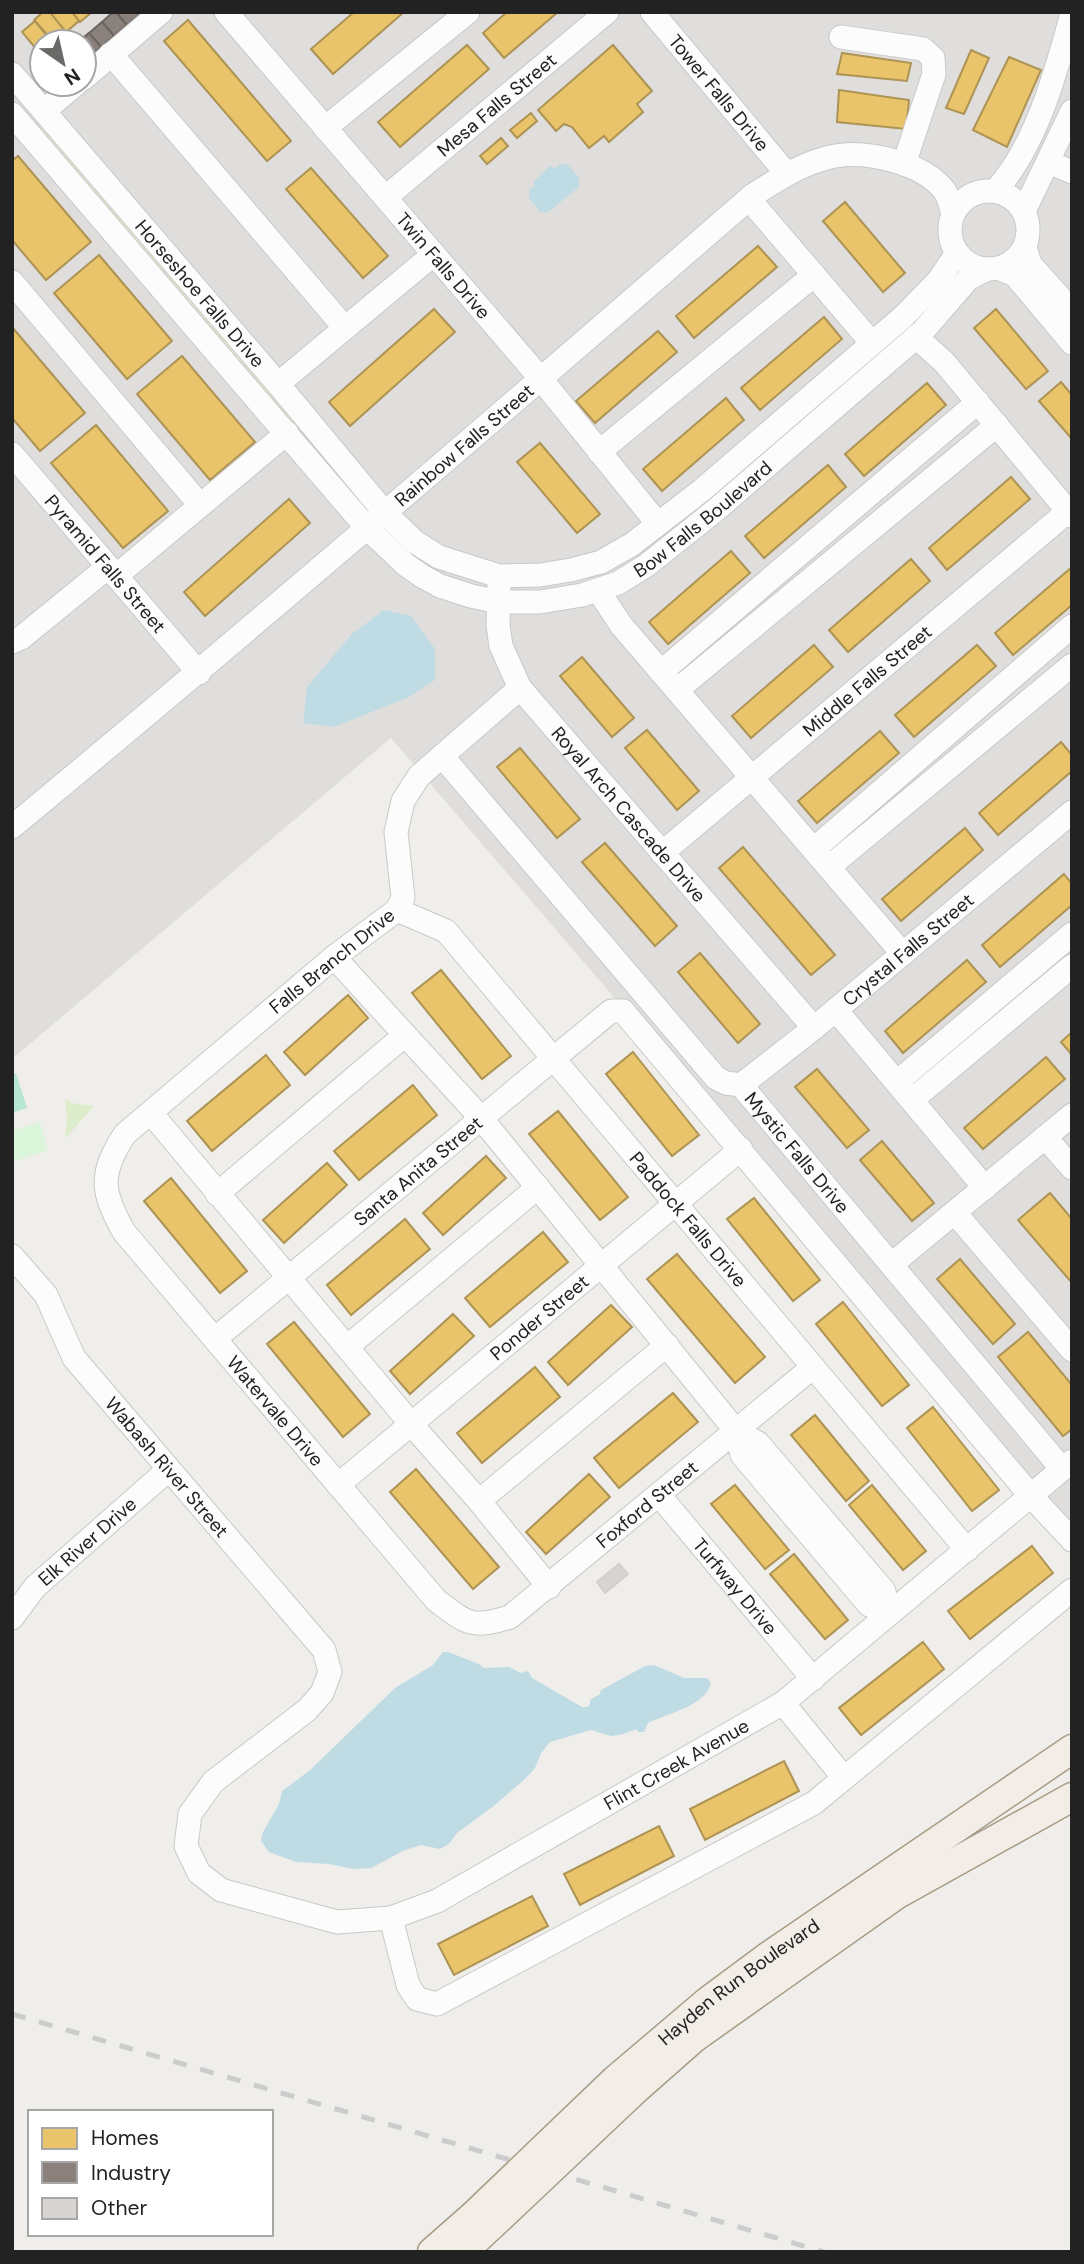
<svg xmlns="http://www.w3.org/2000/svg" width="1084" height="2264" font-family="'DM Sans',sans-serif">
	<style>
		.residential { fill: #dfdedc; fill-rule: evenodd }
		.grass { fill: #ddeccb }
		.park { fill: #daf5da }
		.pitch { fill: #b7e6d2 }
		.water { fill: #bfdbe3 }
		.homes { fill: #e9c46a; stroke: #ad9354; stroke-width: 2 }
		.industry { fill: #8a817c; stroke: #6b6461; stroke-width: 2 }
		.building { fill: #d7d4d2; stroke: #d3d0cc; stroke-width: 2 }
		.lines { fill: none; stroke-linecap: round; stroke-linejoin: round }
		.minor-casing { stroke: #c9c8c7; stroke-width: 25 }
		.major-casing { stroke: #a79c86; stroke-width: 31 }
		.minor { stroke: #fdfcfc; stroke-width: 23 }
		.major { stroke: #f3ede7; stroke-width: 28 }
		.rail { stroke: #ccc; stroke-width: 5; stroke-dasharray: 14 14; stroke-linecap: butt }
		.major-bridge-casing { stroke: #a79c86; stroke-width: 31; stroke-linecap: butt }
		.major-bridge { stroke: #f3ede7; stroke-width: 28 }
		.labels { text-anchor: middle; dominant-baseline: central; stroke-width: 7; stroke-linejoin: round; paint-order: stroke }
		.street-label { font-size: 19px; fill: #222; stroke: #fff }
	</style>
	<rect width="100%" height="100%" fill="#f0eeeb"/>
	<!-- residential -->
	<path class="residential" d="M12 12H1072V1530L391 738 12 1059ZM42 42H84V84H42Z"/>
	<!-- grass -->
	<g class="grass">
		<polygon points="39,121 165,267 164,269 159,270 39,128"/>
		<polygon points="169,272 294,420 294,421 291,423 166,278"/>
		<polygon points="298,424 361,500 360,501 297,432 295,426"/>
		<polygon points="65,1099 72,1103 94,1106 65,1139 67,1118"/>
	</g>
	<!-- park -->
	<polygon class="park" points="40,1122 48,1150 12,1162 12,1131"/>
	<!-- pitch -->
	<polygon class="pitch" points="16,1073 27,1108 12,1113 12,1074"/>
	<!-- water -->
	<g class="water">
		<polygon points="561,164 568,165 579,178 579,187 548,212 540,212 529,198 529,190 534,186 534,181 550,166 555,168"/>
		<polygon points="384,610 411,616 435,649 435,680 409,697 334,727 303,723 307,687 352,634"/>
		<path d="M443 1652H448L479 1664 484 1668 509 1667 521 1673 528 1671 532 1678 582 1707H587L590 1704V1700L600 1694 601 1690 645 1666 654 1665 684 1678H707L711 1683C705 1707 667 1713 648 1723L644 1732H638L637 1729 620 1735 611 1736 591 1730 550 1742 541 1753 535 1768 526 1778 495 1805 457 1833 449 1844 440 1849 421 1845 405 1850 371 1868 353 1869 329 1864 296 1862 269 1852 261 1841 263 1832 279 1804 282 1791 309 1771 395 1688 433 1665Z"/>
	</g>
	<!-- homes -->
	<g class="homes">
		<polygon points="43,12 50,12 66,32 54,42 34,20"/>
		<polygon points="50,12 72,12 79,21 66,32"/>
		<polygon points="72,12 92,12 80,22"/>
		<polygon points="354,12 404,12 333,74 311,49"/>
		<polygon points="507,12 558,12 504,58 483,33"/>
		<polygon points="188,20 291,141 267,161 164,41"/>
		<polygon points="35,21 52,42 42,42 41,55 22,32"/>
		<polygon points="467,45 489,69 400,147 378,122"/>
		<polygon points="613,45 652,91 637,104 643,112 609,142 604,136 589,148 572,127 564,124 556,131 538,110"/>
		<polygon points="971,50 989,58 964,114 946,108"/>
		<polygon points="842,53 911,63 907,81 837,74"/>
		<polygon points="1009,57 1041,70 1007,147 973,130"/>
		<polygon points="839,90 909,100 906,129 837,122"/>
		<polygon points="531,113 537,121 517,138 510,130"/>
		<polygon points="501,138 508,146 487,164 480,156"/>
		<polygon points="18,156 91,242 46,280 12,240 12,161"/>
		<polygon points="311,168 388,256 363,278 286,189"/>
		<polygon points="845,202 905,273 883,292 823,221"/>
		<polygon points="758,246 777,267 694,338 676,316"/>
		<polygon points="99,255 172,341 127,379 54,293"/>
		<polygon points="434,309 455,332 350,426 329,402"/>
		<polygon points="996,309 1048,371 1026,389 974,328"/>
		<polygon points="824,317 842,339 760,410 741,388"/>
		<polygon points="12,327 85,413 40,451 12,418"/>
		<polygon points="658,331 677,352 595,423 576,401"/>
		<polygon points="182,356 255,442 210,480 137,394"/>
		<polygon points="1061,382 1072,395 1072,439 1039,401"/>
		<polygon points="927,383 946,405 864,476 845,454"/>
		<polygon points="726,398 744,420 662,491 643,469"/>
		<polygon points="96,425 168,511 123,548 51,463"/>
		<polygon points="540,443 600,514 577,533 517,462"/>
		<polygon points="828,465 846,487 764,558 745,536"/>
		<polygon points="1011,477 1030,499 947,570 929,548"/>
		<polygon points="289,499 310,523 205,616 184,592"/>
		<polygon points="731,551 750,573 668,644 649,622"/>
		<polygon points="911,559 930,581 848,652 829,630"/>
		<polygon points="1072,567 1072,605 1013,655 995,633"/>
		<polygon points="814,645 833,667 751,738 732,716"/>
		<polygon points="977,645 996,666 914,737 895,715"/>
		<polygon points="582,657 634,718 612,737 560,676"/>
		<polygon points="647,730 699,791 677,810 625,748"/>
		<polygon points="880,731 899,753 817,823 798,801"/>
		<polygon points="1061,742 1072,755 1072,771 998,835 979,813"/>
		<polygon points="520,748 580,819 557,838 497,767"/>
		<polygon points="965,828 983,850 901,921 882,899"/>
		<polygon points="605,843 677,926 655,946 582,862"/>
		<polygon points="743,847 835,955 811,975 719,868"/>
		<polygon points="1064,874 1072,884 1072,905 1000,967 982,945"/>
		<polygon points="700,953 760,1024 738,1043 678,972"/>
		<polygon points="967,960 986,982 903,1053 885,1031"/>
		<polygon points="441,970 511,1056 482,1079 412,993"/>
		<polygon points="348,995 368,1018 305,1075 284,1052"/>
		<polygon points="1072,1032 1072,1055 1061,1042"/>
		<polygon points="633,1052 699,1135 672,1156 606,1074"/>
		<polygon points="266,1055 290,1085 212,1151 187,1121"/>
		<polygon points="1046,1057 1065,1079 983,1149 964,1128"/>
		<polygon points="817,1069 869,1130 847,1148 795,1087"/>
		<polygon points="413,1085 437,1115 359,1180 334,1151"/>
		<polygon points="558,1111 628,1197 600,1220 529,1134"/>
		<polygon points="882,1141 934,1203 912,1221 860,1160"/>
		<polygon points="486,1156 506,1178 443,1235 423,1213"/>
		<polygon points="327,1163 347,1185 284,1243 263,1220"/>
		<polygon points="171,1178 247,1271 220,1293 144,1201"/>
		<polygon points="1050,1193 1072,1219 1072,1283 1018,1220"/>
		<polygon points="754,1198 820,1280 793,1301 727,1219"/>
		<polygon points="405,1219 430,1249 351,1315 327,1285"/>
		<polygon points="543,1232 568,1262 490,1327 465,1298"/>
		<polygon points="677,1254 765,1357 735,1383 647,1279"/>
		<polygon points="960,1259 1015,1324 993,1344 937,1279"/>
		<polygon points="843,1302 909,1385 882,1406 816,1324"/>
		<polygon points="611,1305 632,1327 568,1385 548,1362"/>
		<polygon points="453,1314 474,1336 410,1394 390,1371"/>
		<polygon points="294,1322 370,1414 343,1437 267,1344"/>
		<polygon points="1028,1332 1072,1385 1072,1429 1063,1436 998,1357"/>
		<polygon points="535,1367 560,1397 482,1463 457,1433"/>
		<polygon points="673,1393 698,1422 619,1488 594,1458"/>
		<polygon points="933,1407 999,1490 972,1511 907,1428"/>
		<polygon points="815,1415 869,1481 846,1501 791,1435"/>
		<polygon points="416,1469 499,1567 473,1589 390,1492"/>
		<polygon points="589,1474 610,1497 546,1554 526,1532"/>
		<polygon points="735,1485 789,1550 765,1569 711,1504"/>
		<polygon points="872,1485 926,1551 903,1570 849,1505"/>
		<polygon points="1032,1546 1053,1573 970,1639 948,1611"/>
		<polygon points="794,1554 848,1620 825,1639 770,1574"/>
		<polygon points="923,1642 944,1669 861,1735 839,1708"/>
		<polygon points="784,1761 799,1791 705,1840 690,1809"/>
		<polygon points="659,1826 674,1856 580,1905 564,1874"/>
		<polygon points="532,1896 548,1926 454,1975 438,1944"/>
	</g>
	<!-- industry -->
	<g class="industry">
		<polygon points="113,12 116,12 127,25 114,36 102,22"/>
		<polygon points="116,12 139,12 140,14 127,25"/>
		<polygon points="102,22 114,36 101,47 89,33"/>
		<polygon points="89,33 101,47 88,58 84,53 84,42 78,42"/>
	</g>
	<!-- building -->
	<polygon class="building" points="619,1564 628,1574 605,1593 597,1582"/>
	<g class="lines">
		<!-- minor casing -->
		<g class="minor-casing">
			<g id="minor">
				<path id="s1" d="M226 12 541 379 658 524"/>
				<path id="s2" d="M652 12 786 173"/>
				<polyline points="841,37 923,49 933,58 934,74 904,164"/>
				<polyline points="111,54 345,328"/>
				<path id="s3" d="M12 74 278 384 386 514 415 542 439 557 499 576 540 575 571 570 601 562 631 545 702 490 903 317 939 280 957 253"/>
				<polyline points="84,78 161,12"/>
				<polyline points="44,111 76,84"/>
				<path id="s4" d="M12 114 367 528 406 565 422 576 440 586 471 596 499 602H540L582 595 618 583 647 565 717 509 923 331 968 279 987 269"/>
				<polyline points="325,128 468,12"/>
				<polyline points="1048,162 1072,172"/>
				<path d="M995 191C1036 147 1056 72 1072 14"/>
				<circle cx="989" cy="230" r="39"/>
				<path id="s5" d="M386 197 607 12"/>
				<polyline points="749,199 872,343"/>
				<polyline points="1024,211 1072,111"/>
				<polyline points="1025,247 1030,264 1072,311"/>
				<polyline points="998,268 1015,275 1072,343"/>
				<polyline points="12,282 200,505"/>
				<polyline points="916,337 944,362 1072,516"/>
				<polyline points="278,384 434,254"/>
				<polyline points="599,452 814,275"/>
				<path id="s6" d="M12 454 199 673"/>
				<polyline points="116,576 287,433"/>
				<path id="s7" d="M499 586 498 625 501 646 520 688 814 1028"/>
				<polyline points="598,590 621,625 903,954"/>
				<polyline points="12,642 21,638 108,567"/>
				<polyline points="661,672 978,402"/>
				<path id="s8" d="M520 688 419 776 403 801 396 832 403 898 397 910 334 957 125 1134C99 1174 101 1191 124 1232L436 1600C467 1624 472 1629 510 1617L813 1367"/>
				<polyline points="677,690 997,425"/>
				<path id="s9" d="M442 756 716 1078 726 1083 741 1085 1062 1469"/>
				<path id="s10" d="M12 827C262 620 508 408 753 195 778 179 804 162 835 156 867 150 923 163 944 190 949 197 951 206 953 215"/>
				<polyline points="814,849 1072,626"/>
				<path id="s11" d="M662 853 1072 508"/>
				<polyline points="829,867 1072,665"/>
				<path id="s12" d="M397 910 446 931 967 1550"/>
				<polyline points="334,957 481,1118 736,1431 758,1443 884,1591 888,1613"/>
				<polyline points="836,1010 985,1188"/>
				<polyline points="897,1082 1072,934"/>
				<path id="s13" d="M741 1085 814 1028 1072 812"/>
				<polyline points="912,1100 1072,966"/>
				<polyline points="151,1113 412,1425 479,1501"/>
				<polyline points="1045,1137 1072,1168"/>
				<polyline points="217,1194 405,1035"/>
				<polyline points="955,1213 1072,1350"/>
				<path id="s14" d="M12 1256 46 1295 74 1358 324 1650 330 1672 322 1693 307 1710 213 1782 190 1814 186 1846 199 1873 221 1890 337 1922 391 1918 437 1901 783 1703 1072 1461"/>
				<polyline points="892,1264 1072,1115"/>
				<path id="s15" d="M216 1338 611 1011H623L1031 1496 1072 1540"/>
				<polyline points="347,1347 538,1187"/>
				<polyline points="736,1431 742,1455 869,1605 888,1613"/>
				<path id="s16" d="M338 1485 741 1149"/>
				<path id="s17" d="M659 1495 813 1679"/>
				<polyline points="549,1587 479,1501 667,1345"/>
				<path id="s18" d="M12 1618 35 1587 168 1470"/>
				<polyline points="783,1703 844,1778"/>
				<polyline points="391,1918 408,1985 417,1999 437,2004 814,1803 1072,1590"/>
			</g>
		</g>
		<!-- major casing -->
		<g class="major-casing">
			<g id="major">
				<path id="s19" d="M615 2080 708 2001 770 1955 1072 1749"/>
				<polyline points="635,2090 694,2038 896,1895 1072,1797"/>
				<polyline points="432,2252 473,2216"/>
				<polyline points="463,2252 492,2225"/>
			</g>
		</g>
		<!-- minor -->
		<use href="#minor" class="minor"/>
		<!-- major -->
		<use href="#major" class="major"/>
		<!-- rail -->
		<polyline class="rail" points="12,2014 824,2252"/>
		<!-- major-bridge casing -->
		<g class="major-bridge-casing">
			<g id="major-bridge">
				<polyline points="473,2216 615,2080"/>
				<polyline points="492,2225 635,2090"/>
			</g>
		</g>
		<!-- major-bridge -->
		<use href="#major-bridge" class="major-bridge"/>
	</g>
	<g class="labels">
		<!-- street labels -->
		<g class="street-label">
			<text stroke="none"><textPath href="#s2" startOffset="105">Tower Falls Drive</textPath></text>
			<text stroke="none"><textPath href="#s5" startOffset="144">Mesa Falls Street</textPath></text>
			<text stroke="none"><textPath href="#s1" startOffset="334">Twin Falls Drive</textPath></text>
			<text stroke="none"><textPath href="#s3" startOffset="289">Horseshoe Falls Drive</textPath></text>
			<text stroke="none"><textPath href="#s10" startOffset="592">Rainbow Falls Street</textPath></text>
			<text stroke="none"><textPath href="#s4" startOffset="928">Bow Falls Boulevard</textPath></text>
			<text stroke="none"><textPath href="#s6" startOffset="144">Pyramid Falls Street</textPath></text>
			<text stroke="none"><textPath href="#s11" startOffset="268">Middle Falls Street</textPath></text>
			<text stroke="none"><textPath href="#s7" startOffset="273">Royal Arch Cascade Drive</textPath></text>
			<text stroke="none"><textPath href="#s13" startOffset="215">Crystal Falls Street</textPath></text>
			<text transform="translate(332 961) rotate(-39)">Falls Branch Drive</text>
			<text stroke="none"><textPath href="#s9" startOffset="537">Mystic Falls Drive</textPath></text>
			<text stroke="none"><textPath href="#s15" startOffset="262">Santa Anita Street</textPath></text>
			<text stroke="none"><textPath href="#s12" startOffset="430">Paddock Falls Drive</textPath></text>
			<text stroke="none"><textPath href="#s16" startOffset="262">Ponder Street</textPath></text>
			<text stroke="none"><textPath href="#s8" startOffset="968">Watervale Drive</textPath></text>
			<text stroke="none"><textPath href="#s14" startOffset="264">Wabash River Street</textPath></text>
			<text stroke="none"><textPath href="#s8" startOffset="1475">Foxford Street</textPath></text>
			<text stroke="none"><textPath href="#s18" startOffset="108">Elk River Drive</textPath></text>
			<text stroke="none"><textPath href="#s17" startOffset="119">Turfway Drive</textPath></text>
			<text stroke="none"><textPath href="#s14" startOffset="1320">Flint Creek Avenue</textPath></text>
			<text stroke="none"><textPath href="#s19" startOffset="158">Hayden Run Boulevard</textPath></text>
		</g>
	</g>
	<!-- border -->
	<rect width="1084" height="2264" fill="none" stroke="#222222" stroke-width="28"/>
	<!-- legend -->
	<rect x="28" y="2110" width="245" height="126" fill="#ffffff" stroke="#a7a7a7" stroke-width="2"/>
	<rect x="42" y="2128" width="35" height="21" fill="#e9c46a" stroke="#a7a7a7" stroke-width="2"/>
	<text x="91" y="2145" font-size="21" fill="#222222">Homes</text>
	<rect x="42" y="2162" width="35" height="21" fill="#8a817c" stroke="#a7a7a7" stroke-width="2"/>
	<text x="91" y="2180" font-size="21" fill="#222222">Industry</text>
	<rect x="42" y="2198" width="35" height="21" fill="#d7d4d2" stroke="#a7a7a7" stroke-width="2"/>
	<text x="91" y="2215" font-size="21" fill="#222222">Other</text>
	<!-- north arrow -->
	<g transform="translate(63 63) rotate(146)"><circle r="33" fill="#ffffff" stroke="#a7a7a7" stroke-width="2"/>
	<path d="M0-5L12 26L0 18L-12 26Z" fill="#6a6968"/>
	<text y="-10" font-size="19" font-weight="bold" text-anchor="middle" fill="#222222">N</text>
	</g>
</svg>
